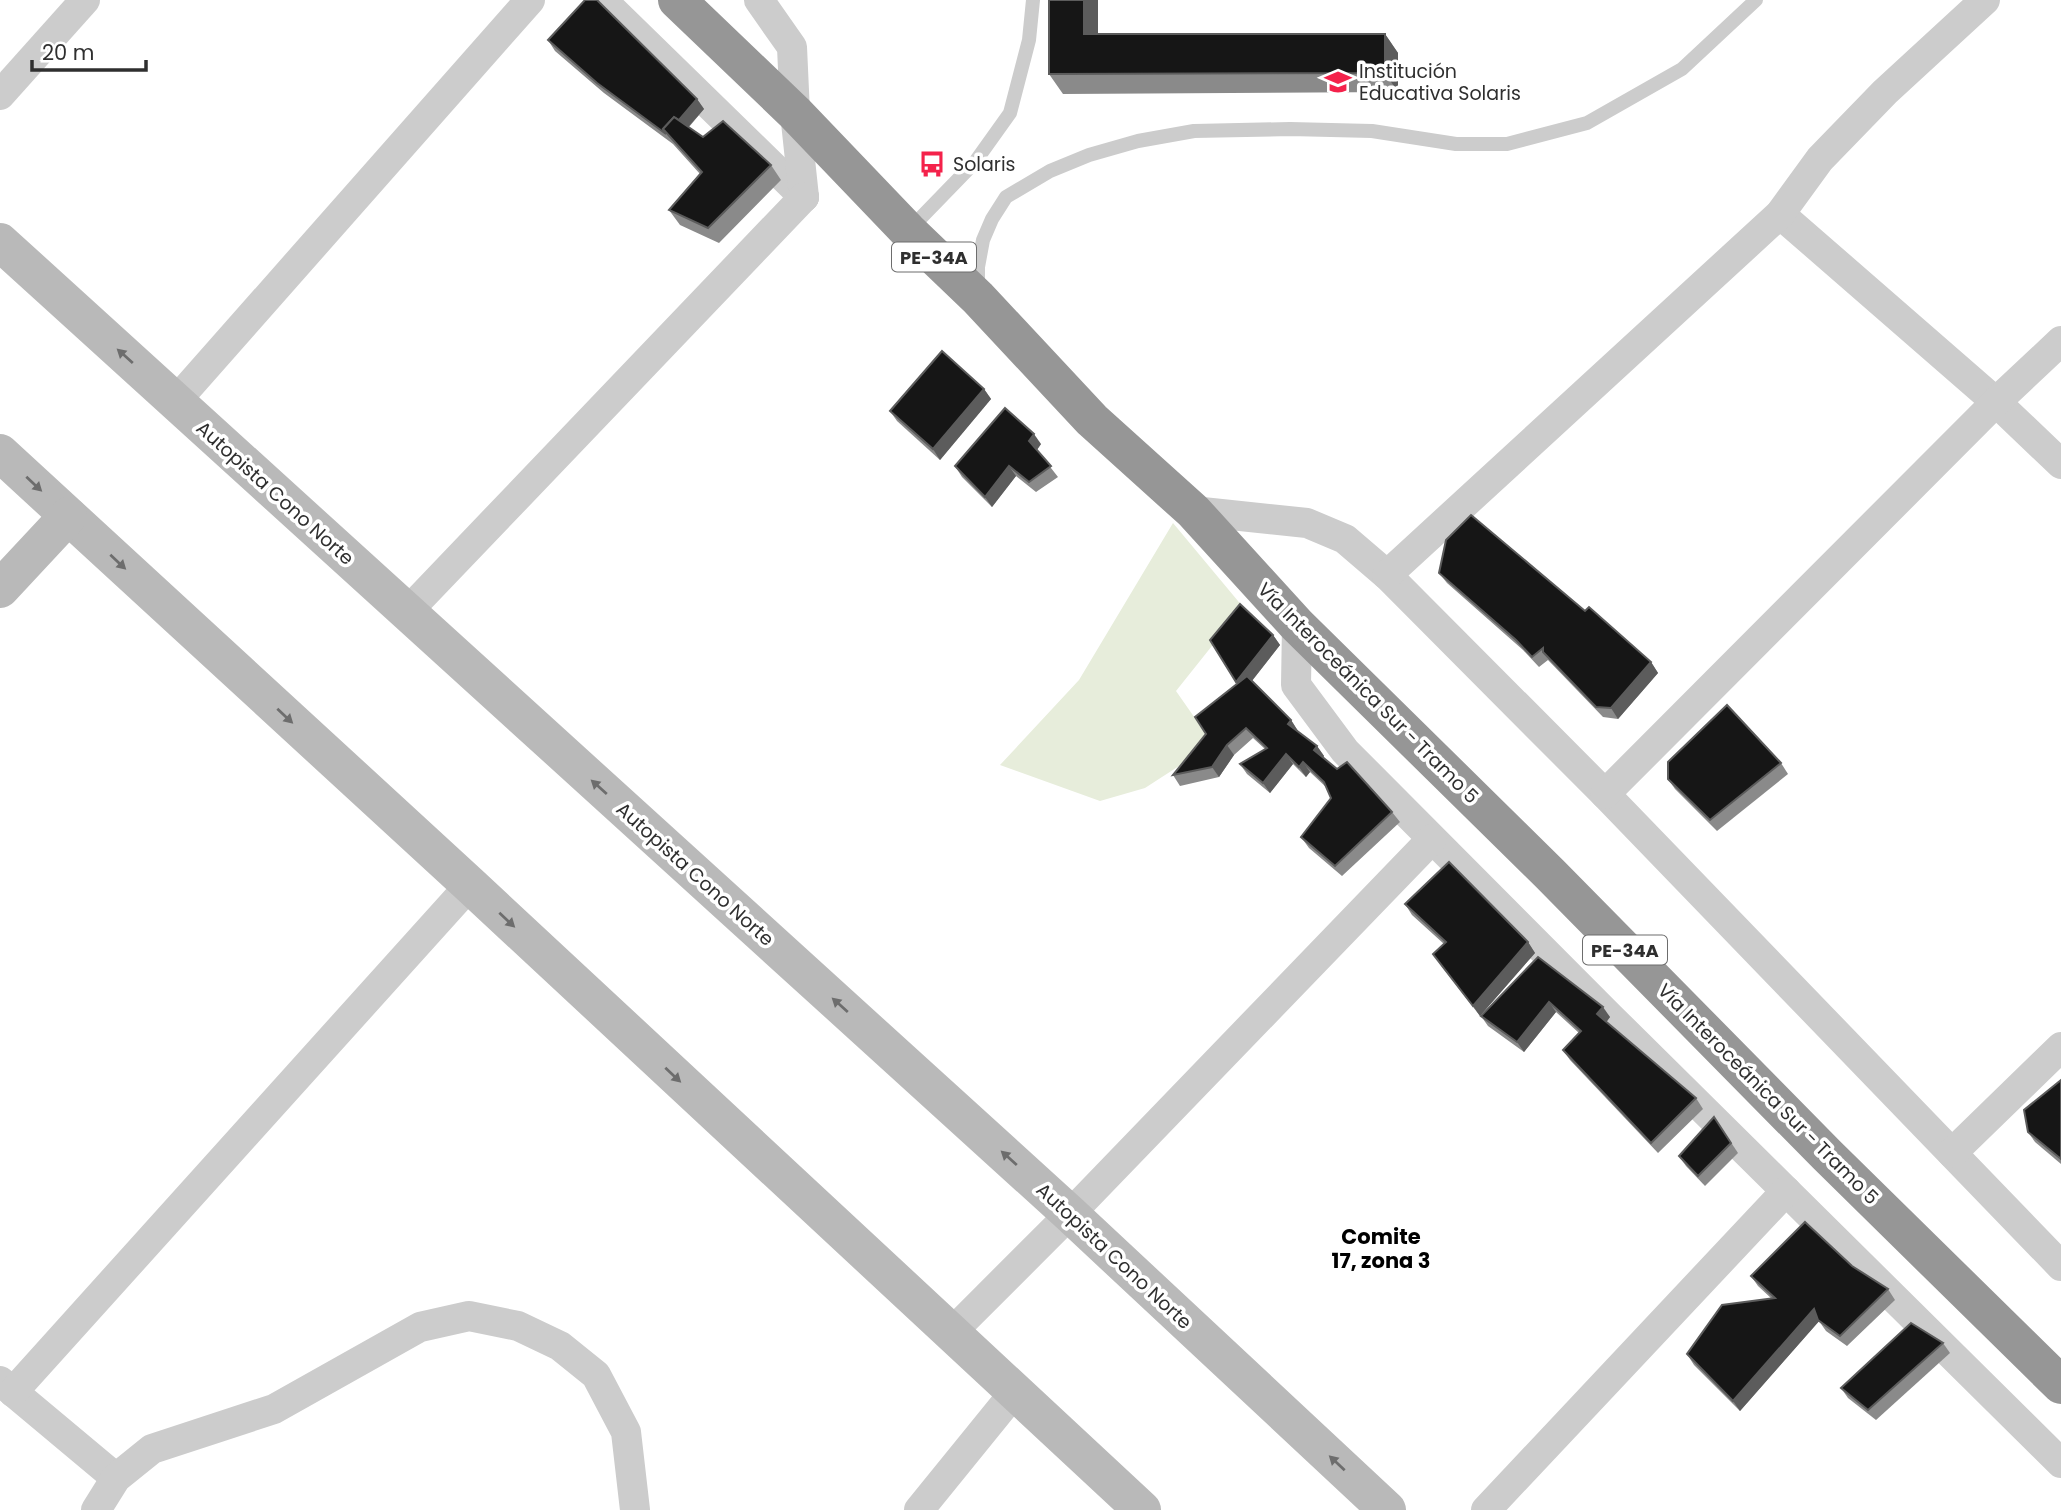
<svg xmlns="http://www.w3.org/2000/svg" width="2061" height="1510" font-family="Poppins,sans-serif">
	<style>
		.green { fill: #e7eddb }
		.lines { fill: none; stroke-linecap: round; stroke-linejoin: round }
		.lane { stroke: #ccc; stroke-width: 14 }
		.street { stroke: #ccc; stroke-width: 30 }
		.secondary { stroke: #b9b9b9; stroke-width: 38 }
		.highway { stroke: #969696; stroke-width: 38 }
		.wall { fill: #8a8a8a }
		.shaded-wall { fill: #5c5c5c }
		.building { fill: #161616; stroke: #5c5c5c; stroke-width: 2 }
		.oneway { fill: #6d6d6d }
		.labels { text-anchor: middle; dominant-baseline: central; stroke-width: 7; stroke-linejoin: round; paint-order: stroke }
		.shield { fill: #fff; stroke: #6d6d6d; stroke-width: 2 }
		.shield-label { font-size: 18px; font-weight: bold; fill: #2f2f2f }
		.poi-label { font-size: 19px; fill: #2f2f2f; stroke: #fff; text-anchor: start }
		.street-label { font-size: 19px; fill: #2f2f2f; stroke: #fff }
		.neighbourhood-label { font-size: 21px; font-weight: bold; fill: #000; stroke: #fff }
	</style>
	<rect width="100%" height="100%" fill="#fff"/>
	<!-- green -->
	<polygon class="green" points="1173,523 1243,607 1176,691 1213,744 1145,788 1100,801 1000,765 1079,680"/>
	<g class="lines">
		<!-- lane -->
		<g class="lane">
			<polyline points="909,230 975,162 1010,113 1029,40 1033,0"/>
			<polyline points="978,289 978,267 983,240 992,219 1006,197 1050,171 1089,155 1138,141 1194,131 1290,129 1372,131 1456,144 1507,144 1587,123 1682,69 1756,0"/>
		</g>
		<!-- street -->
		<g class="street">
			<polyline points="602,0 804,197"/>
			<polyline points="759,0 792,47 795,113 804,197"/>
			<polyline points="0,95 85,0"/>
			<polyline points="1780,214 1996,402 2061,464"/>
			<polyline points="175,402 530,0"/>
			<polyline points="1193,511 1307,523 1345,539 1387,575 1605,794 2061,1266"/>
			<polyline points="1387,575 1780,214 1820,159 1885,92 1985,0"/>
			<polyline points="407,612 804,197"/>
			<polyline points="1297,625 1296,685 1345,751 1610,1017 2061,1463"/>
			<polyline points="1605,794 1996,402 2061,341"/>
			<polyline points="1952,1153 2061,1047"/>
			<polyline points="951,1333 1070,1214 1432,839"/>
			<polyline points="0,1381 116,1478"/>
			<polyline points="13,1392 470,885"/>
			<polyline points="96,1510 116,1478 152,1449 274,1409 420,1327 469,1316 518,1326 560,1346 596,1375 626,1432 635,1510"/>
			<polyline points="919,1510 1014,1393"/>
			<polyline points="1486,1510 1786,1191"/>
		</g>
		<!-- secondary -->
		<g class="secondary">
			<polyline points="0,242 1070,1214 1387,1510"/>
			<polyline points="0,453 470,885 1142,1510"/>
			<polyline points="0,589 68,516"/>
		</g>
		<!-- highway -->
		<polyline class="highway" points="677,0 795,113 908,231 978,298 1092,420 1193,511 1297,625 1550,874 1827,1155 2061,1385"/>
	</g>
	<!-- wall -->
	<g class="wall">
		<polygon points="1098,0 1098,34 1385,34 1398,53 1398,92 1063,94 1049,74"/>
		<polygon points="548,40 697,99 704,109 689,127 703,137 771,165 781,180 719,243 680,225 669,210 700,174 673,144 604,93 555,51"/>
		<polygon points="984,389 991,399 940,460 897,421 890,411"/>
		<polygon points="1041,444 1037,450 1058,477 1036,492 1016,476 992,507 962,477 955,466"/>
		<polygon points="1439,573 1585,611 1651,662 1658,673 1618,719 1603,717 1548,660 1539,667 1523,650 1447,583"/>
		<polygon points="1273,635 1280,645 1252,681 1291,720 1298,731 1317,746 1324,756 1323,758 1392,812 1400,822 1342,876 1309,848 1301,837 1331,798 1327,788 1310,772 1306,777 1293,764 1270,793 1247,774 1240,764 1265,749 1253,738 1234,755 1219,777 1180,786 1173,775 1206,734 1237,684"/>
		<polygon points="1781,763 1788,774 1717,831 1675,789 1668,779"/>
		<polygon points="1405,904 1528,942 1535,953 1480,1016 1440,964 1444,944 1412,915"/>
		<polygon points="1538,957 1610,1017 1606,1022 1696,1098 1703,1109 1658,1153 1570,1060 1563,1050 1579,1033 1556,1012 1524,1052 1488,1026 1481,1016"/>
		<polygon points="2061,1080 2061,1164 2035,1142 2028,1132"/>
		<polygon points="1714,1117 1738,1153 1705,1186 1686,1166 1679,1156"/>
		<polygon points="1852,1266 1888,1289 1895,1300 1847,1346 1826,1331 1819,1321 1740,1411 1694,1365 1687,1354 1772,1299 1758,1286 1751,1276"/>
		<polygon points="1943,1343 1950,1353 1876,1420 1848,1398 1841,1388"/>
	</g>
	<!-- shaded-wall -->
	<g class="shaded-wall">
		<polygon points="1084,0 1098,0 1098,54 1084,34"/>
		<polygon points="1385,34 1398,53 1398,92 1385,73"/>
		<polygon points="697,99 704,109 675,142 666,133"/>
		<polygon points="984,389 991,399 940,460 933,449"/>
		<polygon points="1034,434 1041,444 1036,451 1029,441"/>
		<polygon points="1009,466 1016,476 992,507 985,497"/>
		<polygon points="1273,635 1280,645 1243,692 1236,682"/>
		<polygon points="1651,662 1658,673 1618,719 1611,708"/>
		<polygon points="1291,720 1298,731 1295,734 1288,724"/>
		<polygon points="1227,745 1234,755 1219,777 1212,767"/>
		<polygon points="1317,746 1324,756 1321,760 1314,750"/>
		<polygon points="1286,754 1293,764 1270,793 1263,783"/>
		<polygon points="1303,762 1310,772 1306,777 1299,767"/>
		<polygon points="1528,942 1535,953 1480,1016 1473,1006"/>
		<polygon points="1549,1002 1556,1012 1524,1052 1517,1042"/>
		<polygon points="1603,1007 1610,1017 1605,1024 1597,1014"/>
		<polygon points="1814,1309 1821,1319 1740,1411 1733,1401"/>
	</g>
	<!-- building -->
	<g class="building">
		<polygon points="585,0 597,0 697,99 679,120 674,117 663,129 666,134 597,83 548,40"/>
		<polygon points="1049,0 1084,0 1084,34 1385,34 1385,73 1049,74"/>
		<polygon points="674,117 703,137 723,121 771,165 708,228 669,210 702,172 663,129"/>
		<polygon points="942,351 984,389 933,449 890,411"/>
		<polygon points="1005,408 1034,434 1029,441 1051,466 1029,482 1009,466 985,497 955,466"/>
		<polygon points="1471,515 1585,611 1589,607 1651,662 1611,708 1596,707 1543,652 1543,648 1532,657 1516,640 1439,573 1446,540"/>
		<polygon points="1240,604 1273,635 1236,682 1210,640"/>
		<polygon points="1247,676 1291,720 1288,724 1317,746 1314,750 1337,769 1347,762 1392,812 1335,866 1301,837 1331,798 1324,782 1303,762 1299,767 1286,754 1263,783 1240,764 1267,748 1246,728 1227,745 1212,767 1173,775 1206,734 1195,717"/>
		<polygon points="1727,705 1781,763 1710,820 1668,779 1668,762"/>
		<polygon points="1449,862 1528,942 1473,1006 1433,954 1446,942 1405,904"/>
		<polygon points="1538,957 1603,1007 1597,1014 1696,1098 1651,1143 1563,1050 1581,1031 1549,1002 1517,1042 1481,1016"/>
		<polygon points="2061,1080 2061,1159 2028,1132 2024,1110"/>
		<polygon points="1714,1117 1731,1143 1698,1176 1679,1156"/>
		<polygon points="1805,1222 1852,1266 1888,1289 1840,1336 1818,1320 1814,1309 1733,1401 1687,1354 1722,1305 1775,1298 1751,1276"/>
		<polygon points="1911,1323 1943,1343 1868,1410 1841,1388"/>
	</g>
	<!-- one-way arrows -->
	<defs><path id="oneway-solid" d="M-6-.8H1V-3.2L6.5 0L1 3.2V.8H-6Z" transform="scale(1.75)"/></defs>
	<g class="oneway">
		<use href="#oneway-solid" transform="translate(125 356) rotate(-138)"/>
		<use href="#oneway-solid" transform="translate(34 484) rotate(43)"/>
		<use href="#oneway-solid" transform="translate(118 562) rotate(43)"/>
		<use href="#oneway-solid" transform="translate(285 716) rotate(43)"/>
		<use href="#oneway-solid" transform="translate(599 787) rotate(-138)"/>
		<use href="#oneway-solid" transform="translate(507 920) rotate(43)"/>
		<use href="#oneway-solid" transform="translate(840 1005) rotate(-138)"/>
		<use href="#oneway-solid" transform="translate(673 1075) rotate(43)"/>
		<use href="#oneway-solid" transform="translate(1009 1158) rotate(-138)"/>
		<use href="#oneway-solid" transform="translate(1337 1463) rotate(-137)"/>
	</g>
	<!-- icons -->
	<defs>
		<g id="school-bare" transform="scale(2.1)"><path d="M0-5L7-2L0 1L-7-2ZM-4 1L0 2.5L4 1V4Q0 6-4 4Z" fill="#f4224b" stroke="#fff" stroke-width="2.5" paint-order="stroke"/></g>
		<g id="bus-bare" transform="scale(2.1)"><path d="M-5-6H5V4H4V6H2V4H-2V6H-4V4H-5ZM-3.5-4V0h7V-4ZM-3.5 1.2v1.5H-2V1.2ZM2 1.2v1.5H3.5V1.2Z" fill="#f4224b" stroke="#fff" stroke-width="2.5" paint-order="stroke"/></g>
	</defs>
	<g fill-rule="evenodd">
		<use href="#school-bare" x="1338" y="82"/>
		<use href="#bus-bare" x="932" y="164"/>
	</g>
	<g class="labels">
		<!-- shield labels -->
		<g class="shield">
			<rect x="892" y="242.5" width="84" height="29" rx="5"/>
			<rect x="1583" y="935.5" width="84" height="29" rx="5"/>
		</g>
		<g class="shield-label">
			<text x="934" y="257">PE-34A</text>
			<text x="1625" y="950">PE-34A</text>
		</g>
		<!-- poi labels -->
		<g class="poi-label">
			<text x="1359" y="71">Institución<tspan x="1359" dy="22">Educativa Solaris</tspan></text>
			<text x="953" y="164">Solaris</text>
		</g>
		<!-- street labels -->
		<g class="street-label">
			<text transform="translate(275 493) rotate(42)">Autopista Cono Norte</text>
			<text transform="translate(1368 693) rotate(45)">Vía Interoceánica Sur - Tramo 5</text>
			<text transform="translate(695 874) rotate(42)">Autopista Cono Norte</text>
			<text transform="translate(1768 1094) rotate(45)">Vía Interoceánica Sur - Tramo 5</text>
			<text transform="translate(1114 1256) rotate(43)">Autopista Cono Norte</text>
		</g>
		<!-- neighbourhood labels -->
		<g class="neighbourhood-label">
			<text x="1381" y="1236">Comite<tspan x="1381" dy="24">17, zona 3</tspan></text>
		</g>
	</g>
	<!-- scale -->
	<path d="M32 60v10h114v-10" fill="none" stroke="#2f2f2f" stroke-width="3.5"/>
	<text x="42" y="60" font-size="21" fill="#2f2f2f" stroke="#ffffff" stroke-width="5" paint-order="stroke">20 m</text>
</svg>
